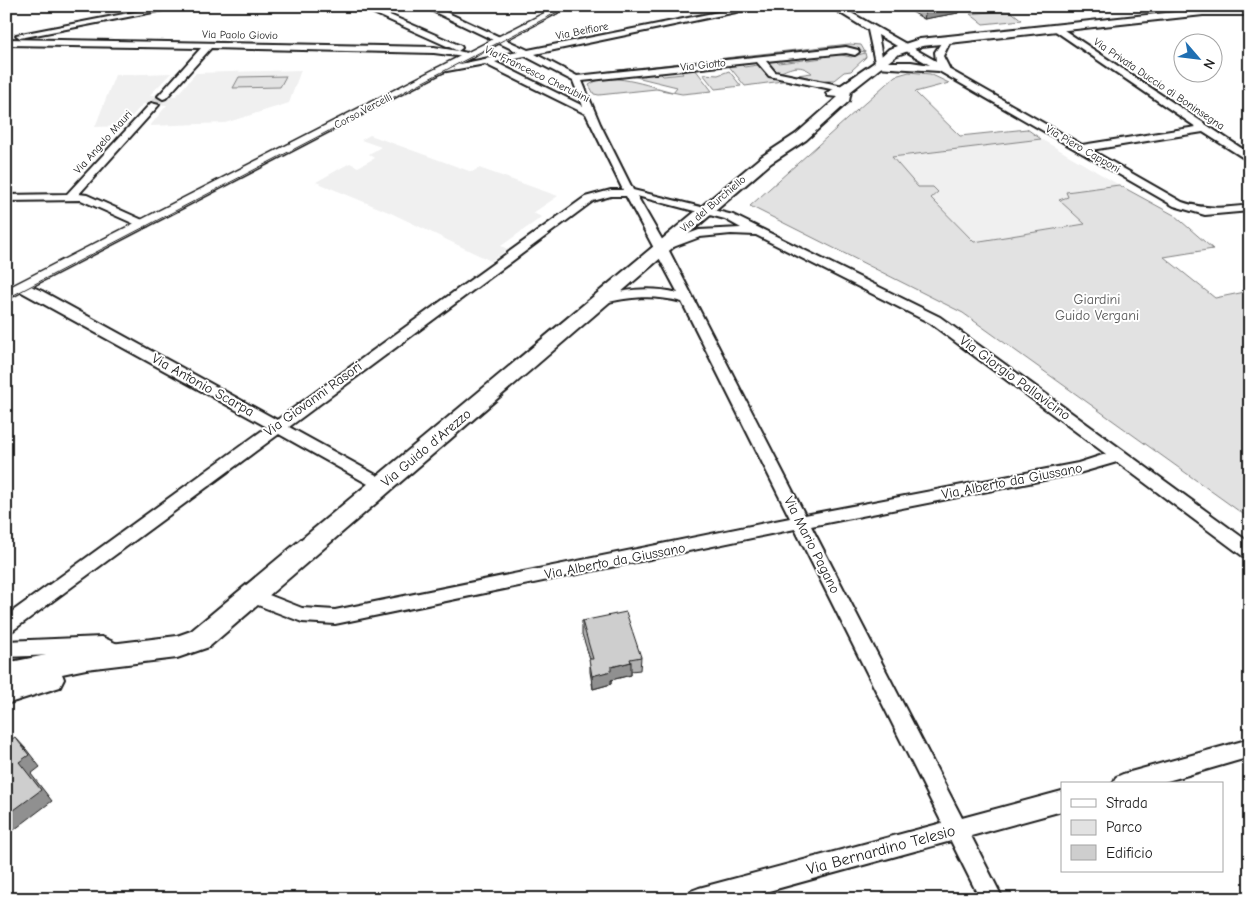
<svg xmlns="http://www.w3.org/2000/svg" width="1256" height="905" font-family="'Comic Neue',sans-serif">
	<style>
		.built { fill: #f0f0f0 }
		.green { fill: #e2e2e2; stroke: #7f7f7f }
		.lines { fill: none; stroke-linecap: round; stroke-linejoin: round }
		.minor-tunnel { stroke: #ddd; stroke-width: 9; stroke-dasharray: 9 4.5; stroke-linecap: butt }
		.minor-casing { stroke: #1c1c1c; stroke-width: 4 }
		.tertiary-casing { stroke: #1c1c1c; stroke-width: 3 }
		.secondary-casing { stroke: #1c1c1c; stroke-width: 4 }
		.minor { fill: #fff; fill-rule: evenodd }
		.tertiary { fill: #fff; fill-rule: evenodd }
		.secondary { fill: #fff; fill-rule: evenodd }
		.tram { stroke: #1c1c1c; stroke-width: 1 }
		.wall { fill: #b1b1b1; stroke: #1c1c1c }
		.shaded-wall { fill: #909090; stroke: #1c1c1c }
		.building { fill: #cecece; stroke: #1c1c1c }
		.labels { text-anchor: middle; dominant-baseline: central; stroke-width: 4; stroke-linejoin: round; paint-order: stroke }
		.far-street-label { font-size: 11px; fill: #1c1c1c; stroke: #fff }
		.park-label { font-size: 14px; fill: #575757; stroke: #fff }
		.street-label { font-size: 14px; fill: #1c1c1c; stroke: #fff }
		.near-street-label { font-size: 16px; fill: #1c1c1c; stroke: #fff }
	</style>
	<rect width="100%" height="100%" fill="#fff"/>
	<filter id="ink" filterUnits="userSpaceOnUse"><feTurbulence type="fractalNoise" baseFrequency=".02" numOctaves="2"/><feDisplacementMap in="SourceGraphic" scale="10" xChannelSelector="R" yChannelSelector="G"/><feConvolveMatrix kernelMatrix="1 2 1 2 8 2 1 2 1" color-interpolation-filters="sRGB"/></filter>
	<g filter="url(#ink)">
		<!-- built -->
		<g class="built">
			<polygon points="301,70 289,103 225,123 150,126 167,105 143,104 123,126 95,127 115,75 171,73 150,95 176,96 196,73"/>
			<polygon points="370,135 472,172 479,168 558,196 533,213 542,217 501,246 508,249 491,261 391,213 316,182 350,163 358,167 375,158 369,154 381,147 361,140"/>
			<polygon points="1041,139 1119,185 1066,192 1068,197 1060,200 1086,224 974,242 931,198 937,192 933,187 918,187 891,157"/>
		</g>
		<!-- green -->
		<g class="green">
			<polygon points="1009,10 1022,20 983,24 970,14"/>
			<polygon points="849,44 861,45 865,52 846,48 603,75 601,72"/>
			<path d="M832 53 851 57 865 53 866 57 851 71 844 72 834 80H822L797 75 812 73C799 62 788 69 777 74L763 61 775 60 778 63 804 60 803 56 807 60 823 58 821 54Z"/>
			<polygon points="755,62 768,74 790,80 745,86 728,65 740,63 744,67 758,65"/>
			<path d="M695 69 712 91 682 94 656 89 599 95 594 94 589 85C609 70 648 86 673 92L677 87 632 76 660 73 663 76 683 74 680 70Z"/>
			<polygon points="729,71 741,86 715,89 703,74 718,75"/>
			<polygon points="909,72 930,74 949,83 915,92 960,136 1027,129 1041,139 892,157 918,187 933,187 938,192 931,198 974,242 1085,224 1059,200 1068,197 1066,192 1119,185 1174,215 1213,249 1164,257 1215,298 1250,291 1250,519 963,313 750,206 895,76"/>
			<polygon points="286,76 280,87 233,88 239,77"/>
		</g>
		<g class="lines">
			<!-- minor-tunnel -->
			<polyline class="minor-tunnel" points="154,105 163,96"/>
			<!-- minor casing -->
			<g class="minor-casing">
				<g id="minor">
					<polygon points="6,6 14,6 6,12"/>
					<polygon points="165,6 184,6 20,38 16,35"/>
					<polygon points="358,6 369,6 461,46 462,48 458,51 476,55 472,58 434,53 211,48 166,98 163,99 158,96 160,94 201,48 6,45 6,39 434,47 458,51"/>
					<path d="M422 6H433L528 50 748 6H765L535 54 577 76 846 47 858 50 859 52 855 55 846 53 766 61 775 72 848 87 850 89 845 92 769 76 757 62 582 81 600 124 633 190 733 215 940 317 1250 543V558L1244 557 1117 462 1079 473 811 526 962 818 1062 791V811L971 836 1003 899H980L951 841 740 899H688L691 891 699 888 942 823 795 529 335 624 302 622 245 600 242 595 245 590 251 588 302 608 335 610 790 518 682 302C653 294 629 297 600 304L594 300 596 297C624 290 649 286 678 293L626 196H611L593 201 289 427 387 481 390 485 387 489H377L279 434 12 631 6 633V616L267 427 18 290 16 287 18 284H26L42 291 277 420 585 197 611 190H623L586 114 485 64 436 73V69L518 52ZM525 56 573 81 583 106 495 62ZM637 196 725 219 741 228 699 230 664 243ZM731 234 756 235 930 323 1106 454 1078 463 805 515 668 249 700 237Z"/>
					<path d="M829 6H839L936 61 935 52 943 40H949L950 42 943 56 950 70 1082 145 1196 127 1051 28 1058 26 1250 154V162L1203 132 1091 150 1182 202C1205 210 1226 208 1250 205V211L1205 215 1174 206 939 71 876 67 868 30ZM878 35 930 65 911 62H883Z"/>
					<polygon points="1174,6 1182,6 1185,12 1181,17 1174,15 1177,12"/>
					<polygon points="151,103 159,105 79,194 87,195 147,222 147,226 139,226 81,200 6,201 6,195 67,194"/>
					<polygon points="102,637 122,646 125,651 122,656 116,659 101,653 6,657 6,641"/>
					<polygon points="1250,739 1250,757 1157,784 1113,784 1116,777 1123,774"/>
				</g>
			</g>
			<!-- tertiary casing -->
			<g class="tertiary-casing">
				<polygon id="tertiary" points="558,6 571,6 6,300 6,289"/>
			</g>
			<!-- secondary casing -->
			<g class="secondary-casing">
				<polygon id="secondary" points="1203,9 1245,9 1249,10 1250,13 1245,15 1203,15 922,46 897,55 851,91 849,101 806,140 771,163 209,647 177,658 86,669 62,674 64,679 60,687 6,704 6,663 86,647 177,636 191,631 761,157 796,134 838,97 828,96 826,93 840,86 875,62 889,49 920,39"/>
			</g>
			<!-- minor -->
			<use href="#minor" class="minor"/>
			<!-- tertiary -->
			<use href="#tertiary" class="tertiary"/>
			<!-- secondary -->
			<use href="#secondary" class="secondary"/>
			<!-- tram -->
			<polyline class="tram" points="6,299 569,6"/>
		</g>
		<!-- wall -->
		<g class="wall">
			<polygon points="902,6 960,6 958,13 924,19"/>
			<polygon points="582,621 641,657 640,670 631,671 631,675 611,680 611,684 593,689 590,672 590,659 582,634"/>
		</g>
		<!-- shaded-wall -->
		<g class="shaded-wall">
			<polygon points="927,6 960,6 958,13 924,19"/>
			<polygon points="631,662 631,675 611,680 611,684 593,689 592,676 611,667"/>
			<polygon points="15,737 26,749 40,767 31,774 52,801 6,836 6,816 19,762"/>
		</g>
		<!-- building -->
		<g class="building">
			<polygon points="626,612 641,657 630,659 631,662 611,667 611,671 592,676 589,659 593,659 582,621"/>
			<polygon points="15,737 29,755 19,762 41,790 6,816 6,743"/>
		</g>
	</g>
	<g class="labels">
		<!-- far-street labels -->
		<g class="far-street-label">
			<text transform="translate(582 31) rotate(-11)">Via Belfiore</text>
			<text transform="translate(240 35) rotate(1)">Via Paolo Giovio</text>
			<text transform="translate(703 65) rotate(-6)">Via Giotto</text>
			<text transform="translate(537 74) rotate(26)">Via Francesco Cherubini</text>
			<text transform="translate(1159 84) rotate(34)">Via Privata Duccio di Boninsegna</text>
			<text transform="translate(363 111) rotate(-28)">Corso Vercelli</text>
			<text transform="translate(103 142) rotate(-48)">Via Angelo Mauri</text>
			<text transform="translate(1083 149) rotate(30)">Via Piero Capponi</text>
			<text transform="translate(713 204) rotate(-40)">Via del Burchiello</text>
		</g>
		<!-- park labels -->
		<g class="park-label">
			<text x="1097" y="299">Giardini<tspan x="1097" dy="16">Guido Vergani</tspan></text>
		</g>
		<!-- street labels -->
		<g class="street-label">
			<text transform="translate(1015 378) rotate(36)">Via Giorgio Pallavicino</text>
			<text transform="translate(203 385) rotate(29)">Via Antonio Scarpa</text>
			<text transform="translate(313 399) rotate(-36)">Via Giovanni Rasori</text>
			<text transform="translate(426 448) rotate(-40)">Via Guido d'Arezzo</text>
			<text transform="translate(1012 481) rotate(-11)">Via Alberto da Giussano</text>
			<text transform="translate(812 545) rotate(63)">Via Mario Pagano</text>
			<text transform="translate(615 561) rotate(-11)">Via Alberto da Giussano</text>
		</g>
		<!-- near-street labels -->
		<g class="near-street-label">
			<text transform="translate(881 850) rotate(-15)">Via Bernardino Telesio</text>
		</g>
	</g>
	<!-- margin -->
	<rect width="1256" height="905" fill="none" stroke="#fff" stroke-width="25"/>
	<rect x="12" y="12" width="1231" height="880" fill="none" stroke="#1c1c1c" stroke-width="2" filter="url(#ink)"/>
	<!-- legend -->
	<rect x="1061" y="782" width="162" height="90" fill="#ffffff" stroke="#a4a4a4"/>
	<rect x="1071" y="799" width="25" height="8" fill="#ffffff" stroke="#a4a4a4"/>
	<text x="1106" y="808" font-size="15" fill="#1c1c1c">Strada</text>
	<rect x="1071" y="820" width="25" height="15" fill="#e2e2e2" stroke="#a4a4a4"/>
	<text x="1106" y="832" font-size="15" fill="#1c1c1c">Parco</text>
	<rect x="1071" y="845" width="25" height="15" fill="#cecece" stroke="#a4a4a4"/>
	<text x="1106" y="858" font-size="15" fill="#1c1c1c">Edificio</text>
	<!-- north arrow -->
	<g transform="translate(1198 58) rotate(118)"><circle r="24" fill="#ffffff" stroke="#a4a4a4"/>
	<path d="M0-4L9 19L0 12L-9 19Z" fill="#1f6fb2"/>
	<text y="-8" font-size="14" font-weight="bold" text-anchor="middle" fill="#1c1c1c">N</text>
	</g>
</svg>
